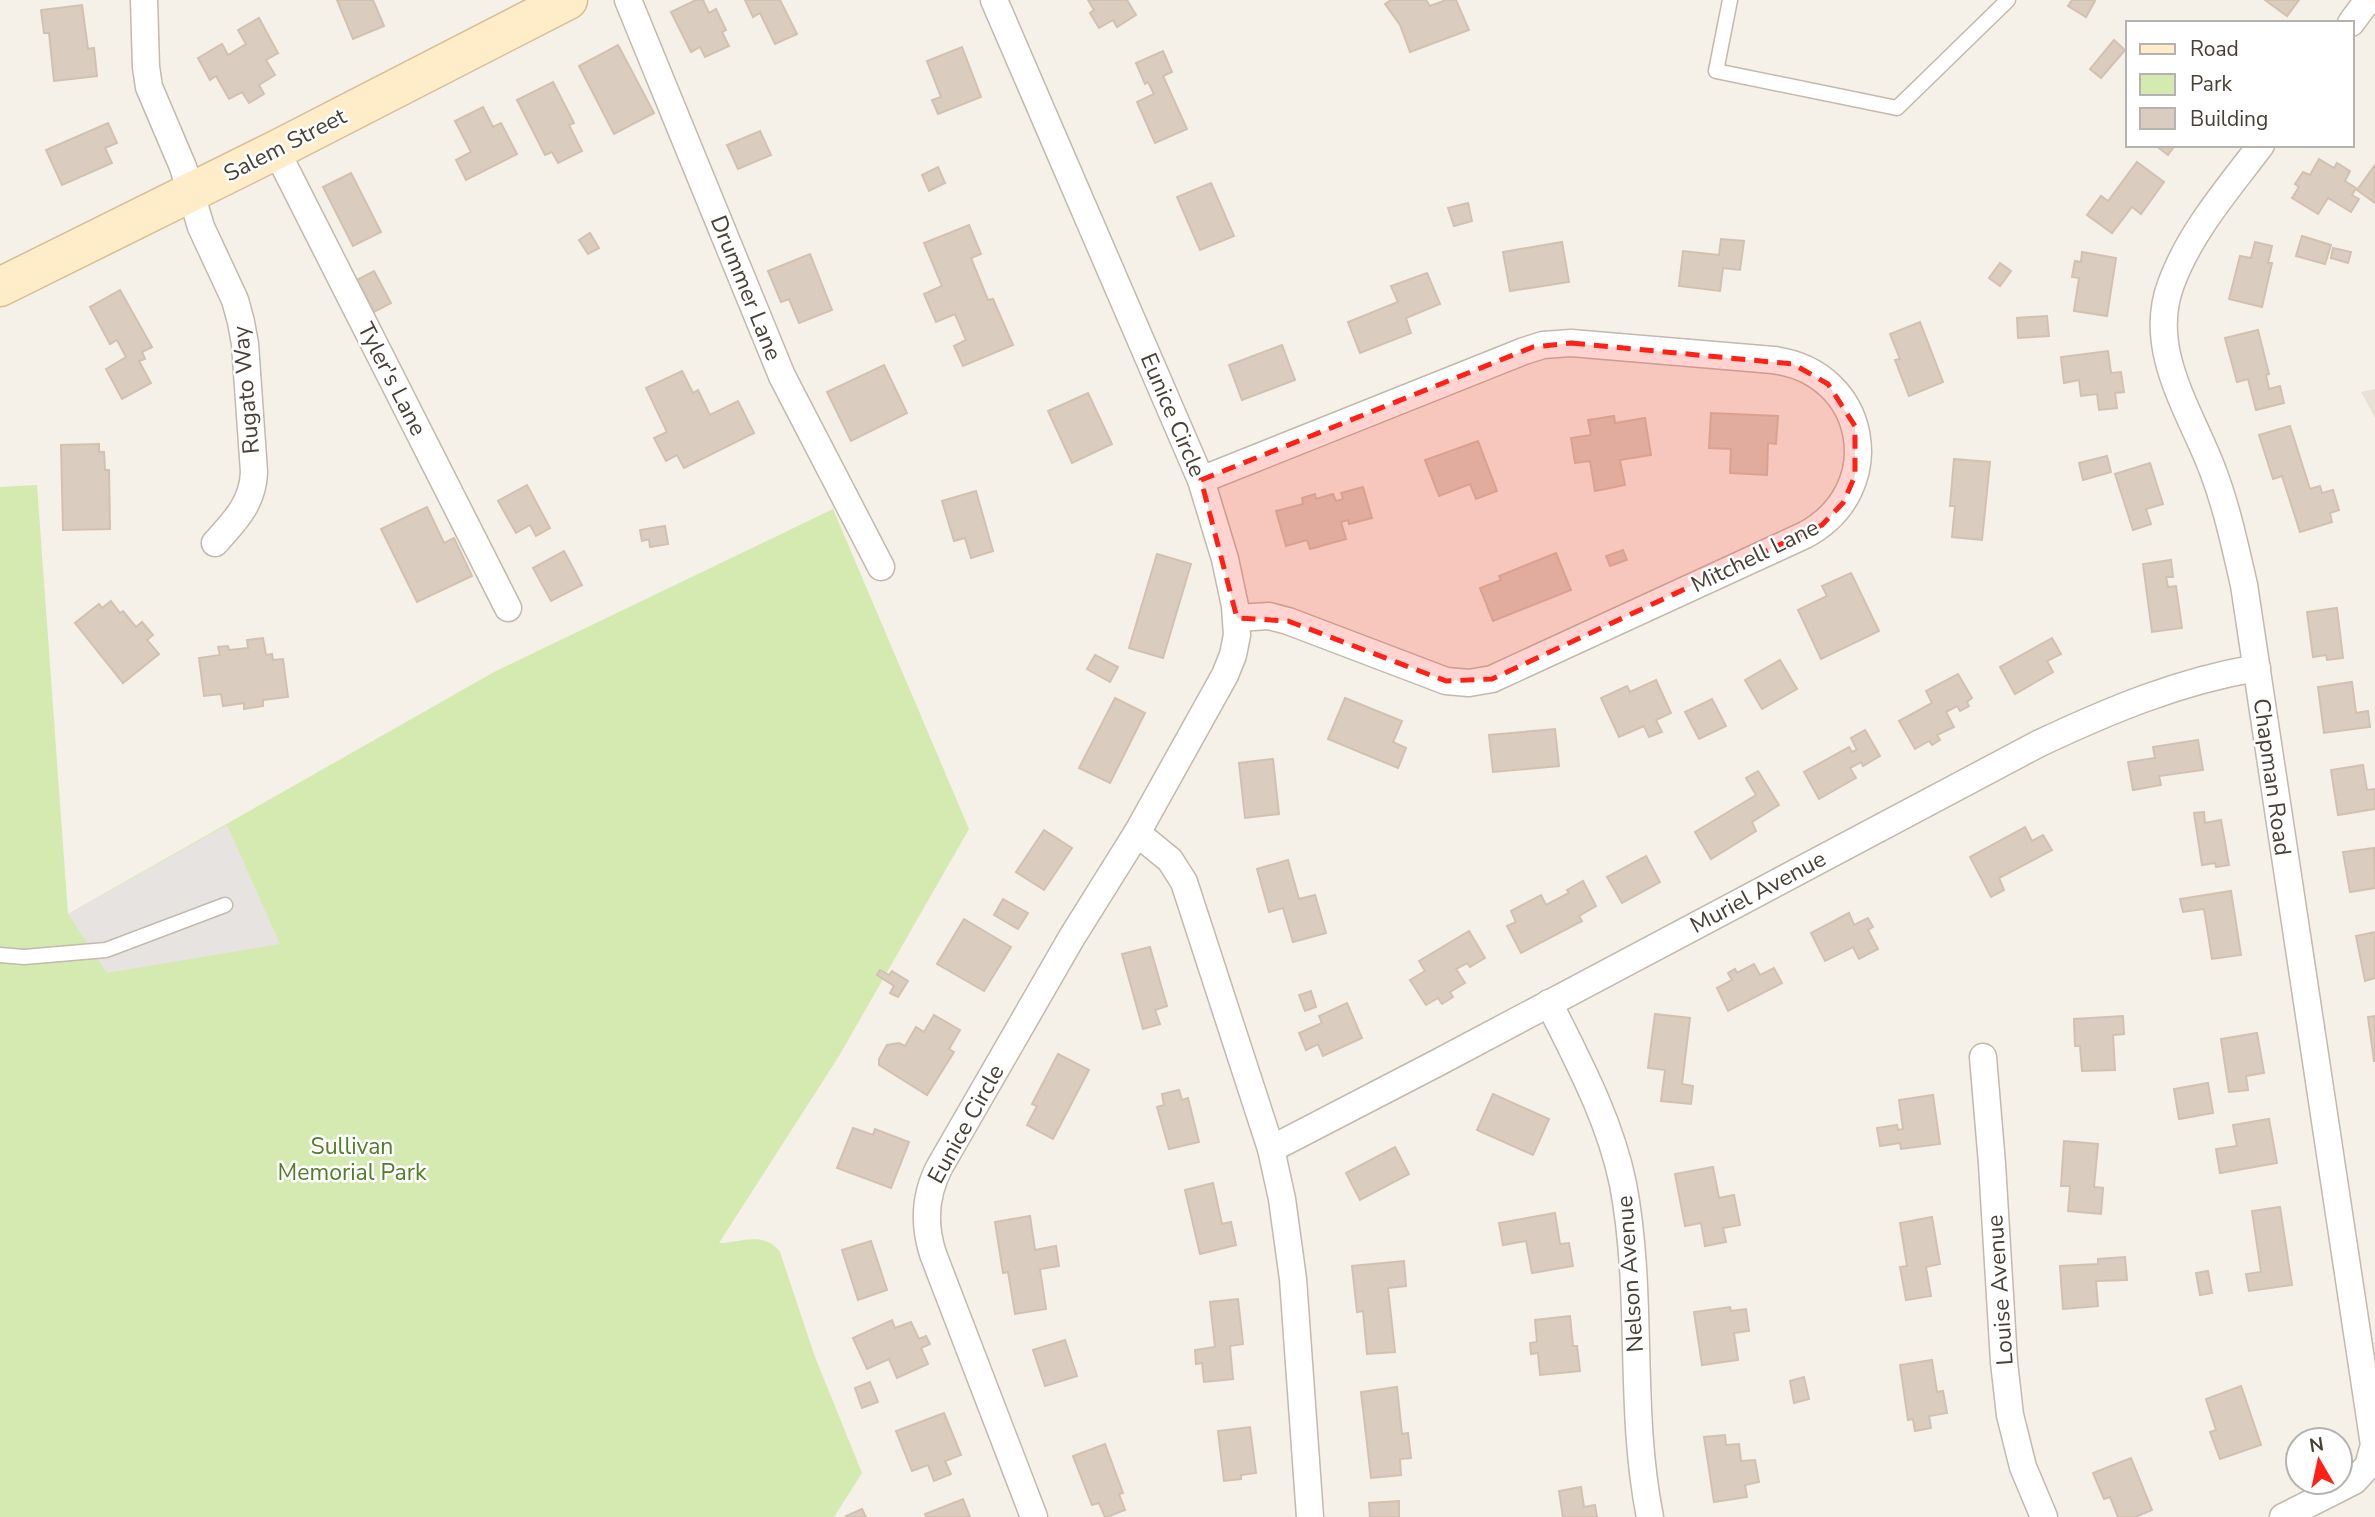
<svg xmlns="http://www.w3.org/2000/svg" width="2375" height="1517" font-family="'Nunito Sans',sans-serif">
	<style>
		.residential { fill: #e9e1d6 }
		.green { fill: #d5eab0 }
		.parking { fill: #e6e3e0 }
		.building { fill: #dacdc0; stroke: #d2c1b0; stroke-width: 2 }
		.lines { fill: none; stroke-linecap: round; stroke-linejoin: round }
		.lane-casing { stroke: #c3b9ad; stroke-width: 17 }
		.street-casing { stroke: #c3b9ad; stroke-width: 29 }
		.secondary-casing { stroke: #d6bf97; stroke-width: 41 }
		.lane { stroke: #fff; stroke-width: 14 }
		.street { stroke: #fff; stroke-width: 26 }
		.secondary { stroke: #ffecc8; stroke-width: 38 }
		.marked { fill: #ff2115; fill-opacity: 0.2; stroke: #ff2115; stroke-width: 5; stroke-dasharray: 14 9; stroke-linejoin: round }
		.labels { text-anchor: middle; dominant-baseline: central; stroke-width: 5; stroke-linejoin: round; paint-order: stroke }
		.street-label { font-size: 23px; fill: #484036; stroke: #fff }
		.park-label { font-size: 23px; fill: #507d27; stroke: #fff }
	</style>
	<rect width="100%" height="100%" fill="#f5f0e8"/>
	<!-- residential -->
	<polygon class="residential" points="2375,389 2375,418 2361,392"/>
	<!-- green -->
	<path class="green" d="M37 485 68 914 494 672 833 509 969 829 839 1056 719 1243C740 1243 763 1230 780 1252L815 1357 862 1473 834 1517H0V487Z"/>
	<!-- parking -->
	<polygon class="parking" points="227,825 280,944 107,973 68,914"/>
	<!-- building -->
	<g class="building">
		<polygon points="337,0 373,0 384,26 353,39"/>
		<polygon points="696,0 703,0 709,13 716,9 726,30 722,32 729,46 705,57 700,47 691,52 671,12"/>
		<polygon points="745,0 780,0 797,34 775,44 760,13 753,17"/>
		<polygon points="1088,0 1127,0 1136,15 1117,27 1113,20 1099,28 1090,13 1094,10"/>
		<polygon points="1391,0 1426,0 1430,6 1446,0 1456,0 1469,30 1410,52 1400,25 1385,4"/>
		<polygon points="2072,0 2094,0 2095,1 2086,17 2068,6"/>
		<polygon points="2265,0 2299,0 2287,16"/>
		<polygon points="82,5 88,49 94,48 97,76 54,81 49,33 44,33 41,10"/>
		<polygon points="259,18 278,53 266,60 275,75 259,85 264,94 249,103 242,92 229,99 216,76 210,80 198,58 222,44 228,55 246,44 238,30"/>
		<polygon points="2114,40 2125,50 2101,78 2090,69"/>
		<polygon points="618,45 654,113 614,134 579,66"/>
		<polygon points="962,47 981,97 938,114 932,100 941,97 927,61"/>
		<polygon points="1163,51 1172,72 1163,76 1187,129 1155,143 1137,102 1154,94 1148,82 1145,84 1136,63"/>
		<polygon points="553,82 574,123 569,125 582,151 558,163 552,152 545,155 517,100"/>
		<polygon points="483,107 493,127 501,123 517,154 466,180 456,160 471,152 455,121"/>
		<polygon points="108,123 117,143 105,148 112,163 62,185 46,150"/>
		<polygon points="760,131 771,155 738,169 727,145"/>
		<polygon points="2155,145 2175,145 2168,155"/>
		<polygon points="2319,159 2334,168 2337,163 2350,171 2345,181 2356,188 2352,195 2359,199 2351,212 2328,198 2318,214 2292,198 2299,187 2295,184 2303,172 2310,175"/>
		<polygon points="2137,162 2164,182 2141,214 2132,207 2112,233 2087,215 2101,196 2108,201"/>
		<polygon points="2375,165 2375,203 2357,190"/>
		<polygon points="938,167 945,183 929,191 922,175"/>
		<polygon points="351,173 381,232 353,246 323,187"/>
		<polygon points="1211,183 1234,236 1200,250 1177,197"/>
		<polygon points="1468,203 1472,221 1454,226 1448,208"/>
		<polygon points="969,225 981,254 971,258 988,300 993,299 1013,345 963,366 954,346 966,340 955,314 936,322 924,294 942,286 924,243"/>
		<polygon points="590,233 599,248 588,254 579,240"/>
		<polygon points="2302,236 2331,245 2325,264 2296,256"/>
		<polygon points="1721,239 1744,241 1740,270 1723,268 1720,291 1679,286 1683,251 1719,255"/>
		<polygon points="1562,242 1569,282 1510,291 1503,252"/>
		<polygon points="2255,242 2272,246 2268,263 2272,263 2262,307 2229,299 2240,256 2251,258"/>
		<polygon points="2333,248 2351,252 2348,263 2331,258"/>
		<polygon points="2082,252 2116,258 2107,316 2074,311 2079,278 2072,277 2075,261 2081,262"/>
		<polygon points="810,254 832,310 799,323 789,299 781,302 768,271"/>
		<polygon points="2000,263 2011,271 2000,286 1989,278"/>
		<polygon points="374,271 391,303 374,312 357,280"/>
		<polygon points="1427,273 1440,304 1406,318 1411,333 1360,353 1348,322 1398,302 1391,286"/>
		<polygon points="120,290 152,347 142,352 145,359 139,361 151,383 122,399 106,369 126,357 117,340 110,344 90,307"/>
		<polygon points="2047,316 2049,336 2018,338 2017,318"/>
		<polygon points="1920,322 1943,382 1909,396 1895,360 1900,359 1890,334"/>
		<polygon points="2258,330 2269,374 2266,375 2269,389 2280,386 2284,403 2256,410 2248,379 2237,382 2225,338"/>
		<polygon points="1282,345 1295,380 1242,400 1229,365"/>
		<polygon points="2108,351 2111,373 2121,372 2124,392 2115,393 2117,408 2099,410 2097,394 2081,396 2079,380 2064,383 2061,357"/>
		<polygon points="884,365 907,413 851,441 827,392"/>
		<polygon points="682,371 693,393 698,390 710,415 738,401 754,433 684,468 677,455 666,461 654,438 667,432 646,388"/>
		<polygon points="1088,393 1112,444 1072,463 1048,411"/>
		<polygon points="1711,413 1778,416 1776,444 1768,443 1767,475 1730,473 1731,449 1709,448"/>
		<polygon points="1614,416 1615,423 1645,418 1651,455 1620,460 1625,485 1595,491 1590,461 1575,463 1571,438 1591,435 1588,420"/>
		<polygon points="2290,426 2310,489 2320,486 2322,493 2333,490 2339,510 2330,513 2332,522 2300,532 2282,476 2273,479 2259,435"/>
		<polygon points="1478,441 1497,491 1476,499 1470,484 1439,496 1425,460"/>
		<polygon points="99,444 99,452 104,452 105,470 109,470 110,529 63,530 61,445"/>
		<polygon points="2107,456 2111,472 2083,480 2079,463"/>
		<polygon points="1954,459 1990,462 1982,540 1952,537 1955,506 1950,506"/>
		<polygon points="2150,463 2163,504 2146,509 2151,524 2133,530 2115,474"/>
		<polygon points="527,485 550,528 536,536 530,525 516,533 498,501"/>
		<polygon points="1363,487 1372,518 1349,524 1348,520 1341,522 1346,539 1310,549 1307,540 1286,546 1276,511 1303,504 1302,498 1315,494 1316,499 1333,494 1336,501 1343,499 1341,493"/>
		<polygon points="976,491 993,551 971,558 965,538 954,541 942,501"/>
		<polygon points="427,507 444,543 454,538 472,576 417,602 381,529"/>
		<polygon points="665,526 668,544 650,547 649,539 642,541 640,530"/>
		<polygon points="1623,550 1627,560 1610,566 1606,556"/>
		<polygon points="564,551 582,585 551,601 533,568"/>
		<polygon points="1556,553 1571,590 1493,621 1480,588 1501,580 1499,576"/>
		<polygon points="1157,554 1191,564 1163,658 1129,648"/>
		<polygon points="2171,560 2173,577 2166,577 2168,587 2176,586 2182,628 2152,632 2143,564"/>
		<polygon points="1851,573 1879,631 1821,659 1798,610 1827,596 1822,586"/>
		<polygon points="111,601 120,613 123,611 136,627 142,622 153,635 147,640 159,654 123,683 75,623 99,604 102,608"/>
		<polygon points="2337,608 2343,658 2327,660 2326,655 2313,657 2307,612"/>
		<polygon points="263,638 266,655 272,654 273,660 283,659 288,697 263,700 263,706 244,709 244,703 223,706 221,694 204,696 199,658 220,655 218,647 228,646 229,650 248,648 247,640"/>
		<polygon points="2052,638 2061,654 2047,661 2053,672 2015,694 2000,667"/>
		<polygon points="1095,655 1118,667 1110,682 1087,669"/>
		<polygon points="1780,660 1797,689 1762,709 1745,680"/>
		<polygon points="1958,674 1972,698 1967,702 1969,706 1960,711 1957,706 1946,712 1954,727 1937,735 1940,740 1932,745 1929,741 1915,749 1899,721 1932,703 1926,691"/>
		<polygon points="1656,680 1671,713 1656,720 1662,732 1649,737 1644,726 1619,737 1601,698 1627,686 1630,692"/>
		<polygon points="2352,682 2356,713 2368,711 2370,727 2324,733 2318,687"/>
		<polygon points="1115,698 1145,713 1110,783 1079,768"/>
		<polygon points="1345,698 1402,721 1393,742 1406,748 1398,768 1328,739"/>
		<polygon points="1712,699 1726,726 1699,739 1685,712"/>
		<polygon points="1555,729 1559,766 1493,772 1489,735"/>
		<polygon points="1865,730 1880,756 1863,766 1861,762 1850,768 1856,778 1819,799 1804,772 1849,747 1852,752 1857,750 1851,738"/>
		<polygon points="2198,740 2203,770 2159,776 2161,785 2133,790 2128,762 2155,758 2153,747"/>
		<polygon points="1273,759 1279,814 1245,818 1239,763"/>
		<polygon points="2363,765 2367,790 2375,789 2375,809 2338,815 2331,770"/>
		<polygon points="1758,771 1779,805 1752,822 1756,831 1711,859 1695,832 1756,795 1746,778"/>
		<polygon points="2204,812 2205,823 2221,820 2229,865 2216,867 2215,863 2202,865 2194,813"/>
		<polygon points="2025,827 2032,841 2043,835 2052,850 1999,878 2004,890 1991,897 1970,857"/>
		<polygon points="1044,830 1072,848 1044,890 1016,872"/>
		<polygon points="2374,848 2375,888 2350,892 2343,852"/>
		<polygon points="1646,856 1660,882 1622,903 1607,877"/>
		<polygon points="1288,860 1299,899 1315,895 1326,933 1293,942 1283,908 1269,912 1257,869"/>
		<polygon points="1583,881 1596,906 1579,916 1582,921 1521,953 1507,926 1516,922 1511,911 1541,895 1546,905 1569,893 1567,890"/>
		<polygon points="2231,891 2241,955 2212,959 2204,909 2183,912 2180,899"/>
		<polygon points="1003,899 1028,913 1018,929 994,915"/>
		<polygon points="1849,913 1854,925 1868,918 1873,927 1868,930 1878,949 1859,959 1853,947 1825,961 1811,933"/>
		<polygon points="964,919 1011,947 984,991 937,964"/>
		<polygon points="1469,931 1485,958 1470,967 1467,963 1456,969 1465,983 1450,992 1453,997 1442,1004 1438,998 1426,1005 1410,980 1425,971 1419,961"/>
		<polygon points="2375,932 2375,978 2365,981 2356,936"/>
		<polygon points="1150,947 1167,1006 1155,1010 1160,1024 1143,1029 1122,954"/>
		<polygon points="1754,964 1760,975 1774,968 1782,983 1728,1011 1717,988 1732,980 1728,973 1735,969 1737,973"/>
		<polygon points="880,970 889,975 892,971 908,981 898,997 890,993 894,986 877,975"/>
		<polygon points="1311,991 1316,1007 1305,1011 1299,995"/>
		<polygon points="1347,1003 1362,1038 1323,1056 1318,1044 1306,1050 1299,1033 1322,1023 1319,1016"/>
		<polygon points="1655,1014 1690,1018 1682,1084 1693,1086 1691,1104 1661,1101 1665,1070 1648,1068"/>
		<polygon points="934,1015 960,1030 949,1049 954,1052 927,1095 879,1065 879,1059 887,1045 899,1043 905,1046 916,1027 924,1032"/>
		<polygon points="2123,1016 2124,1034 2113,1035 2115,1070 2082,1071 2080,1046 2075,1046 2074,1019"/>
		<polygon points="2375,1016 2375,1061 2374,1061 2368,1017"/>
		<polygon points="2257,1033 2264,1073 2246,1076 2248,1090 2229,1092 2221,1039"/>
		<polygon points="1058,1054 1089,1070 1053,1139 1027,1125 1037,1106 1032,1104"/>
		<polygon points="2208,1083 2213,1113 2179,1119 2174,1089"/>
		<polygon points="1179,1090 1182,1100 1188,1098 1199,1142 1169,1149 1157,1107 1164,1105 1162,1094"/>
		<polygon points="1493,1094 1549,1119 1533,1155 1477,1130"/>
		<polygon points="1933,1095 1940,1144 1901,1149 1900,1143 1880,1146 1877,1128 1897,1125 1898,1130 1903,1129 1899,1100"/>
		<polygon points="2269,1119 2277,1163 2220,1173 2216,1149 2237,1146 2233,1125"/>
		<polygon points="853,1128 873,1135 875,1129 909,1142 891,1188 837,1168"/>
		<polygon points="2064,1141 2098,1144 2094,1187 2103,1188 2101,1214 2068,1211 2070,1186 2061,1186"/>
		<polygon points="1395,1147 1409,1174 1360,1200 1346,1173"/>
		<polygon points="1713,1167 1719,1198 1734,1195 1740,1225 1723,1228 1726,1242 1705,1246 1701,1223 1685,1226 1675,1174"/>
		<polygon points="1213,1183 1222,1224 1231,1222 1236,1245 1200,1254 1185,1190"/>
		<polygon points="2280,1207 2292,1285 2249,1291 2246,1274 2261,1272 2252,1211"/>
		<polygon points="1555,1213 1560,1244 1569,1243 1573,1266 1532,1273 1526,1241 1503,1245 1499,1223"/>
		<polygon points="1030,1216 1035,1250 1056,1246 1059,1266 1040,1269 1046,1309 1015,1314 1008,1272 1003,1273 995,1222"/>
		<polygon points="1932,1217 1940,1264 1926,1267 1931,1296 1906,1300 1900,1267 1907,1266 1900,1223"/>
		<polygon points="871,1241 887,1290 858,1300 842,1250"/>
		<polygon points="2125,1257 2127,1280 2096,1281 2098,1306 2063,1309 2060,1266 2098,1264 2098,1259"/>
		<polygon points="1404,1261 1406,1286 1388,1288 1395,1352 1367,1354 1363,1311 1357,1312 1352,1266"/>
		<polygon points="2208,1271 2212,1293 2200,1295 2196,1273"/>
		<polygon points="1238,1299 1243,1344 1230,1346 1233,1379 1204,1382 1202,1363 1196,1364 1195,1350 1215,1347 1210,1302"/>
		<polygon points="1730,1307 1731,1311 1746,1309 1749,1331 1734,1333 1738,1360 1702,1365 1694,1312"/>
		<polygon points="1570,1316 1573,1346 1577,1346 1580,1371 1540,1375 1538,1353 1531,1354 1530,1343 1537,1342 1535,1320"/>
		<polygon points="892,1320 895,1328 911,1322 919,1339 926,1336 930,1344 921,1348 928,1364 897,1378 889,1359 867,1369 853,1338"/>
		<polygon points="1065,1340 1077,1376 1045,1386 1033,1350"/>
		<polygon points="1932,1360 1937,1392 1943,1391 1947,1413 1929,1416 1931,1428 1915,1431 1913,1419 1908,1420 1900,1365"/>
		<polygon points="1804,1377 1809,1399 1794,1403 1790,1381"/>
		<polygon points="870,1382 878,1402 862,1408 855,1388"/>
		<polygon points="2241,1386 2261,1445 2220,1459 2210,1432 2216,1430 2206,1399"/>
		<polygon points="1397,1387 1402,1434 1408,1433 1411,1458 1400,1459 1401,1475 1371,1478 1361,1392"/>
		<polygon points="944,1413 961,1455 945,1461 951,1474 934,1481 928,1465 912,1471 896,1431"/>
		<polygon points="1250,1427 1256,1473 1241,1475 1241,1479 1224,1481 1218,1431"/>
		<polygon points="1725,1435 1726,1445 1739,1444 1741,1461 1755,1460 1759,1482 1745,1485 1747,1497 1714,1502 1704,1437"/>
		<polygon points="1105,1444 1123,1493 1119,1494 1125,1510 1107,1517 1105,1517 1099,1503 1092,1505 1073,1456"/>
		<polygon points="2131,1458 2152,1510 2135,1517 2118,1517 2110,1497 2104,1499 2093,1473"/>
		<polygon points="1581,1487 1584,1507 1595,1505 1597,1517 1563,1517 1559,1491"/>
		<polygon points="963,1499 970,1517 926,1517 925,1514"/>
		<polygon points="1399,1501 1399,1517 1370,1517 1369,1503"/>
		<polygon points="862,1509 866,1517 847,1517 846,1516"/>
	</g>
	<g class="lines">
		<!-- lane casing -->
		<g class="lane-casing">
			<g id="lane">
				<polyline points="1730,0 1716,71 1897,108 2008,0"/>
				<polyline points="0,955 24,957 106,950 225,905"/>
			</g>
		</g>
		<!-- street casing -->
		<g class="street-casing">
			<g id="street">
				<path d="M144 0 146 67 149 87 183 167 201 227 235 300 241 322 245 344 254 472C253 503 235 521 215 543"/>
				<polyline points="628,0 782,376 881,567"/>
				<path d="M994 0 1201 480 1225 559 1235 606 1237 635 1233 655 1225 675 1137 833 1072 937 940 1166C925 1194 923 1223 933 1254L1034 1517"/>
				<polyline points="2351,23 2368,0"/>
				<path d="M2261 145C2228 189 2190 232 2171 284 2146 350 2191 412 2213 471 2227 508 2235 546 2244 585L2374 1445 2368 1466 2354 1481 2283 1517"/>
				<polyline points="276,150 508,608"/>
				<path d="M1201 480 1524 351 1543 345 1571 343 1773 360C1869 372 1889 490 1805 535L1492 679 1469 683 1446 681 1288 621 1269 616 1237 618"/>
				<polyline points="1137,833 1170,860 1184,882 1271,1149 1282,1199 1293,1279 1310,1517"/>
				<path d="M1549 1003C1578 1061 1610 1120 1623 1184 1644 1294 1628 1408 1650 1517"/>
				<polyline points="1983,1057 1992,1164 2004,1362 2010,1415 2023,1467 2044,1517"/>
				<path d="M1271 1149 1439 1062 2038 744C2108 711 2179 681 2257 668"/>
			</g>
		</g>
		<!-- secondary casing -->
		<g class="secondary-casing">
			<polyline id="secondary" points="0,287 276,150 568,0"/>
		</g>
		<!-- lane -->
		<use href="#lane" class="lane"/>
		<!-- street -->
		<use href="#street" class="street"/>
		<!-- secondary -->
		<use href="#secondary" class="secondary"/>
	</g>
	<!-- marked area -->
	<path class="marked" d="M1571 343 1793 364 1828 384 1855 426V476L1843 503 1822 525 1492 679 1446 681 1288 621 1237 618 1201 480 1533 347Z"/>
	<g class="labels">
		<!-- street labels -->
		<g class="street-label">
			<text transform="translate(285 145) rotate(-27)">Salem Street</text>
			<text transform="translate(746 288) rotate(68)">Drummer Lane</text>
			<text transform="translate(392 379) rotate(63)">Tyler's Lane</text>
			<text transform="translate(246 390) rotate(-95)">Rugato Way</text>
			<text transform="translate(1173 415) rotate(67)">Eunice Circle</text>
			<text transform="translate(1755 556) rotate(-26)">Mitchell Lane</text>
			<text transform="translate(2272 777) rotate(82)">Chapman Road</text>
			<text transform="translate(1758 892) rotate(-28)">Muriel Avenue</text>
			<text transform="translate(966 1124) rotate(-61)">Eunice Circle</text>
			<text transform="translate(1630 1274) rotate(-94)">Nelson Avenue</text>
			<text transform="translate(2000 1290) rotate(-94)">Louise Avenue</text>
		</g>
		<!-- park labels -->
		<g class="park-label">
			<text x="352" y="1146">Sullivan<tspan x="352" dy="26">Memorial Park</tspan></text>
		</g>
	</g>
	<!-- legend -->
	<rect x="2126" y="21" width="228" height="126" fill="#ffffff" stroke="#b6b3af" stroke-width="2"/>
	<rect x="2140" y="44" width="35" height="10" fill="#ffecc8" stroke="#b6b3af" stroke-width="2"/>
	<text x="2190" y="56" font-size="21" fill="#484036">Road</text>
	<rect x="2140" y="74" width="35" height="21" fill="#d5eab0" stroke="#b6b3af" stroke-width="2"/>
	<text x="2190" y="91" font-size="21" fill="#484036">Park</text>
	<rect x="2140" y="108" width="35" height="21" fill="#dacdc0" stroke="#b6b3af" stroke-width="2"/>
	<text x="2190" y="126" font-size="21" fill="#484036">Building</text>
	<!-- north arrow -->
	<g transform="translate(2319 1461) rotate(351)"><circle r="33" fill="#ffffff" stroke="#b6b3af" stroke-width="2"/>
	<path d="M0-5L12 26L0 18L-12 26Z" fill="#ff2115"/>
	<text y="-10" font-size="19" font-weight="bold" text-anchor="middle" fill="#484036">N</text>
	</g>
</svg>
